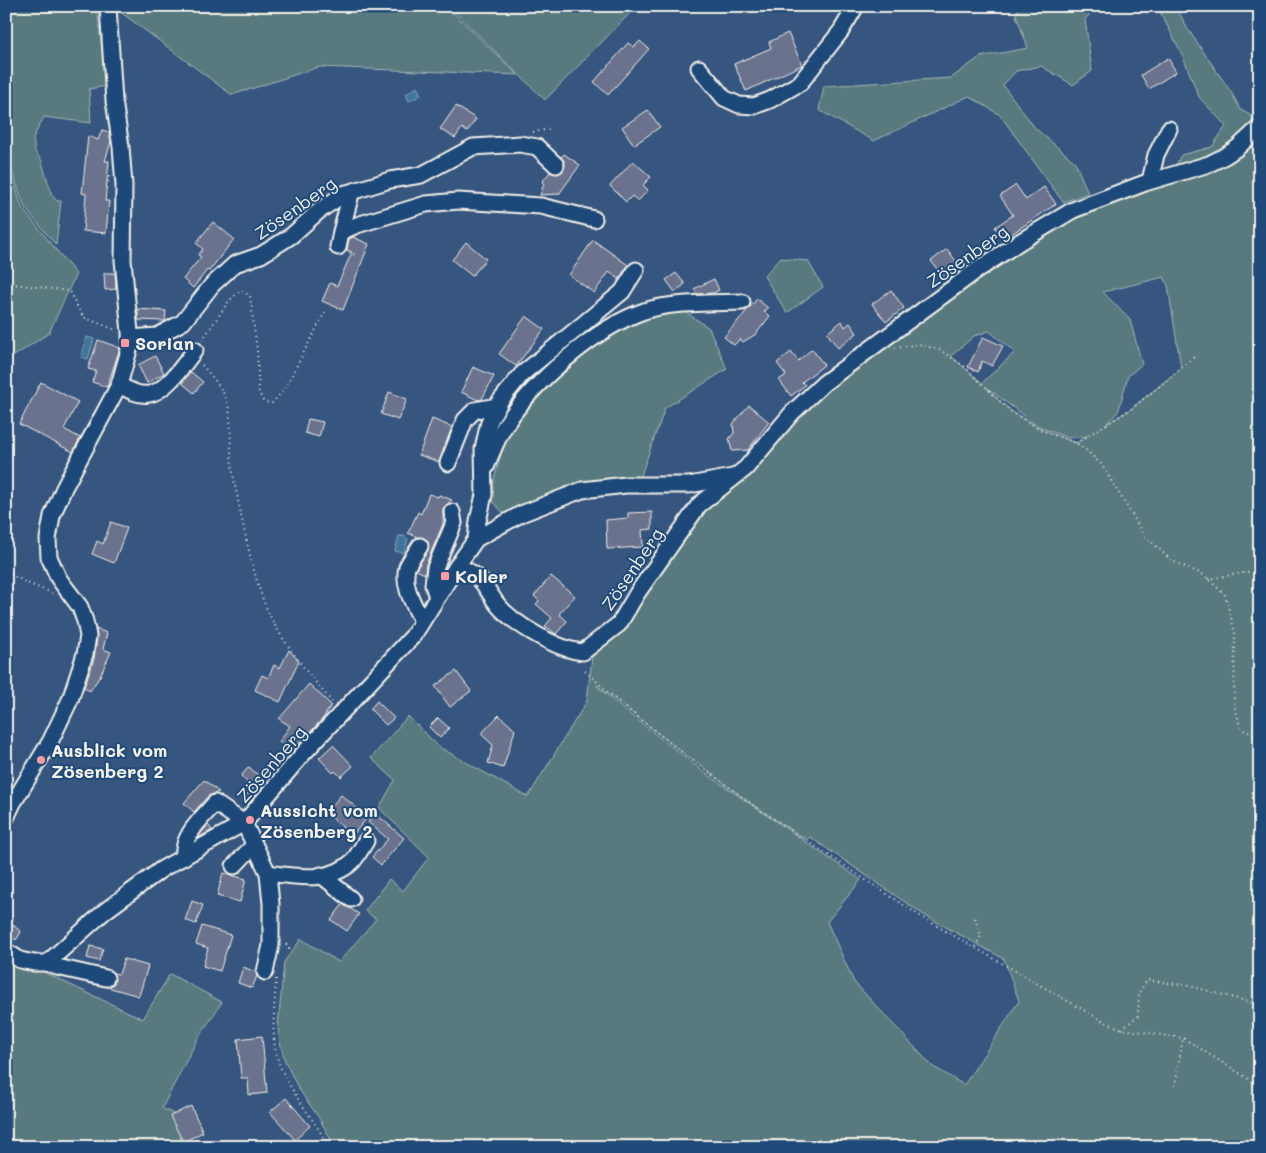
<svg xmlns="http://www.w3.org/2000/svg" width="1266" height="1153" font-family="Mali,sans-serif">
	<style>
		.green { fill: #597a7e; stroke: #a6b6b3; fill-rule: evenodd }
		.water { fill: #40759d; stroke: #88a7bb }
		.building { fill: #6a728d; stroke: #f4f1e8 }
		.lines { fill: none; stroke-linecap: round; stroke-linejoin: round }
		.minor-casing { stroke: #f4f1e8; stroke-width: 19 }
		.path { stroke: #f4f1e8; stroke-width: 2; stroke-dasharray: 1 4; stroke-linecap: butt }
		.minor { stroke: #1f4a7a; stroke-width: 15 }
		.poi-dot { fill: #ff9aa2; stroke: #1f4a7a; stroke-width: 2 }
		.labels { text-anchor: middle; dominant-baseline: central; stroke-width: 4; stroke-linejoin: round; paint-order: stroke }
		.street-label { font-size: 18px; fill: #f4f1e8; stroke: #1f4a7a }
		.poi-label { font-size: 18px; font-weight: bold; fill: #f4f1e8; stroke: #1f4a7a; text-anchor: start }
	</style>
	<rect width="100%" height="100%" fill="#365680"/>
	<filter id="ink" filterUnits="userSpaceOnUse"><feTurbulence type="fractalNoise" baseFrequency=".02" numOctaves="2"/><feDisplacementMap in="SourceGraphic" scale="10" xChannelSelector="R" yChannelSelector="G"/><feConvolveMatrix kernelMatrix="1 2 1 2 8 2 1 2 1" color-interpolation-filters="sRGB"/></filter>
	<g filter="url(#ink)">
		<!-- green -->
		<g class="green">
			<polygon points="6,6 97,6 106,86 89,89 91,123 44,117 33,138 35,152 41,159 52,195 57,201 61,201 56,245 25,208 6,153"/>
			<polygon points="116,6 446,6 518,75 319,67 232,95 115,8"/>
			<polygon points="449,6 637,6 545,100"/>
			<polygon points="1019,6 1099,6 1085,19 1092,71 1073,85 1041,66 1016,71 1003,85 1035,128 1075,162 1088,193 1063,202 1000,115 969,96 874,141 819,110 824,86 951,78 980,57 1028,48 1016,15"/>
			<path d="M1157 6H1176L1187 28 1231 92 1241 110 1255 118 1260 115V1147H335L319 1118 298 1088 285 1061 280 1043 278 1027 284 962 301 939 339 962 376 919 365 911 389 879 403 891 429 857 379 808 395 780 371 758 408 716 439 747 528 797 587 701 592 656 612 640 622 628 701 510 818 393 956 291 1071 218 1175 167 1181 155 1212 147 1226 126 1199 97 1182 54ZM1164 277 1168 286 1181 368 1131 409 1105 425 1118 412 1128 376 1142 364 1130 320 1103 292ZM989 331 1015 352 982 383 951 356 974 336ZM986 387 1036 425 1068 438 1088 436 1076 443C1040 429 1012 417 986 387ZM596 685 679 750 753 805 806 840 810 837 924 915 1004 959 1019 1001 964 1085 932 1066 854 982 827 922 861 880 704 772 618 705Z"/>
			<polygon points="6,155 22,208 76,274 49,333 11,358 6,357"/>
			<polygon points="780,258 808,261 823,287 787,313 764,276"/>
			<path d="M681 309 709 328 727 369 665 408 635 492 591 497 544 511 514 524 490 499C494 482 497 463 504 447 521 404 589 337 633 320 648 315 665 313 681 309Z"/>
			<polygon points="6,951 34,963 43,972 143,1019 170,974 222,1002 197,1040 162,1108 179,1117 189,1147 6,1147"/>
		</g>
		<!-- water -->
		<g class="water">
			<polygon points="417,87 421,95 409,101 406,94"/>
			<polygon points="87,337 94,339 88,359 81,357"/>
			<polygon points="399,536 404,536 408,539 404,553 395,551"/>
		</g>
		<!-- building -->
		<g class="building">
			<polygon points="788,33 802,65 746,91 734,64 771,48 769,42"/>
			<polygon points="640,41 649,49 608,95 594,82 628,43 634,47"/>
			<polygon points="1168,58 1176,72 1149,89 1141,75"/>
			<polygon points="456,106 476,119 467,132 462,128 455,138 440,129"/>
			<polygon points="648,110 660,127 634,145 622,127"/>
			<polygon points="102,130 109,132 111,141 105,161 109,161 105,201 109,201 106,233 83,231 86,194 82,193 88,136 98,140"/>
			<polygon points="564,154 580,165 559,194 540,195 544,184 542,182 550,172 558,174 563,171 565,163 561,157"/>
			<polygon points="633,161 651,177 643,185 648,190 638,201 632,196 626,202 610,186"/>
			<polygon points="1016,185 1026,200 1044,187 1056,204 1004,239 995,227 1013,215 1000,196"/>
			<polygon points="213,222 234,239 209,271 207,270 193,288 183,279 201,257 198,255 203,249 196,243"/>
			<polygon points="353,237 369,244 343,310 322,301 330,283 337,286 352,252 347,250 349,239"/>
			<polygon points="593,240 628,265 619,279 609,272 594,293 569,275"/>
			<polygon points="466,242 486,259 472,276 452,260"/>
			<polygon points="947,249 962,269 946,281 931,261"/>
			<polygon points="104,273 115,273 116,289 105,290"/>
			<polygon points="676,273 685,284 675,292 666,280"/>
			<polygon points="714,279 719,290 713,293 697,294 694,289"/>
			<polygon points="891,290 904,308 886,322 872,304"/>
			<polygon points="757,299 768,308 764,312 770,316 756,334 743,342 740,339 734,345 724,337"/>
			<polygon points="138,309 166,311 165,321 138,320"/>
			<polygon points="526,316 544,329 516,366 499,354"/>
			<polygon points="842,321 845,327 850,323 857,333 838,348 827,333"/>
			<polygon points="983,337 1003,346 992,366 982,361 978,372 968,367"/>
			<polygon points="98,340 120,348 107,387 92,382 96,371 88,369"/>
			<polygon points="812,349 824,365 802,382 805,385 791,396 779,380 786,375 777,363 791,352 798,361"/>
			<polygon points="155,356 164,373 147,383 138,365"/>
			<polygon points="473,367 494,376 482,399 478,400 461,392"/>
			<polygon points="191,372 203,382 194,393 182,383"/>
			<polygon points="41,382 78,402 64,429 80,438 73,452 19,424"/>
			<polygon points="389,392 407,399 398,420 381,414"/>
			<polygon points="749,405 769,422 748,450 732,451 729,439 734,433 733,424"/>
			<polygon points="308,419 323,422 319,437 305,433"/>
			<polygon points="432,419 452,427 439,462 419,455"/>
			<polygon points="429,494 438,497 439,495 452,500 443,508 443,524 426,564 425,574 416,570 428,550 428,542 424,538 417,537 408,533 418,512 421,514"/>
			<polygon points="652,512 652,529 642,530 643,547 607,549 606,520 628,518 628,513"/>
			<polygon points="111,522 127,528 114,563 92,554 97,541 103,544"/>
			<polygon points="551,576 575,596 559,614 567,621 556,634 545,626 552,618 536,604 539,601 534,596"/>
			<polygon points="96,629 107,633 103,649 111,652 100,676 90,691 84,687 94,659 97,638"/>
			<polygon points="289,650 299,661 280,702 255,690 262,675 268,678 274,665 280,668"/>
			<polygon points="456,671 471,691 450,707 435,686"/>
			<polygon points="309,684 331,705 324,717 293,751 279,742 290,726 279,719"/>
			<polygon points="377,701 394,718 386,725 370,709"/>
			<polygon points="499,715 515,730 503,768 488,763 493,745 481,734"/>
			<polygon points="438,718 449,728 440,738 429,727"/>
			<polygon points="333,745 353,766 341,777 335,771 333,773 319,758"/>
			<polygon points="249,767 261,778 252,787 241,776"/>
			<polygon points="204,780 219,792 208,796 194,812 184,803"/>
			<polygon points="257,784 261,788 248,804 242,799"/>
			<polygon points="341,795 368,817 351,837 341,829 343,827 326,813"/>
			<polygon points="375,813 404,838 381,865 372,857 388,839 368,822"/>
			<polygon points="208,825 212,830 198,838 201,833"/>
			<polygon points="223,873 246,879 240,902 217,896"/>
			<polygon points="192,901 203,905 196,924 185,920"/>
			<polygon points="343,904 359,914 347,931 331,920"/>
			<polygon points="12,924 21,932 16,940 6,933"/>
			<polygon points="202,926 231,935 220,971 203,966 208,948 196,944"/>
			<polygon points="90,946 103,949 99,961 87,958"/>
			<polygon points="124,959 148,966 139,996 107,987 113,985 115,981 113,973 119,974"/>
			<polygon points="243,967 256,972 257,976 252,988 238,983"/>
			<polygon points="262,1036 267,1093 249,1095 248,1078 241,1078 238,1039"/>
			<polygon points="286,1098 310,1126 295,1140 270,1112"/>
			<polygon points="191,1106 203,1132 183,1142 170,1116"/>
		</g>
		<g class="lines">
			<!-- minor casing -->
			<g class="minor-casing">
				<g id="minor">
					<polyline points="699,68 724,98 739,105 754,106 770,100 800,83 841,31 856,6"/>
					<polyline points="1150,181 1156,155 1169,129"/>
					<polyline points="341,232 350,198 349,195 346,193"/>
					<polyline points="338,247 341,232 357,225 426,204 458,201 541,206 594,219"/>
					<polyline points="130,338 157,336 183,322 212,285 235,264 261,255 291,236 319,211 344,194 390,180 421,175 473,147 520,144 537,147 556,165"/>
					<path d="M119 385C128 390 139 396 149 394 166 392 185 363 195 350"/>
					<polyline points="448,463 465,420 475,410 498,406"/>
					<path d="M486 467C491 454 496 441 503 429 529 385 595 328 644 311 672 302 712 303 742 302"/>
					<polyline points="476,539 478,521 484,495 483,449 489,422 500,401 522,374 622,292 636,270"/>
					<path d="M420 546C416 553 410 560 407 567 402 586 414 605 422 621"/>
					<path d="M457 566C483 576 482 583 497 604 513 624 558 650 583 652L619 624 638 592 699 505 746 468 792 413 824 383 976 271 1021 241 1073 210 1145 183 1209 164 1225 156 1237 148 1260 127"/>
					<polyline points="437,597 433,585 435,568 454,523 452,512"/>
					<polyline points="6,818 13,803 50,742 70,700 85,654 88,636 85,621 80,607 59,579 49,557 48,539 52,516 64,488 119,385 131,343 123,260 124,185 121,147 114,101 108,6"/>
					<path d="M184 857C181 836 202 818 215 803L244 823 268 873 271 904V945L265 972"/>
					<polyline points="234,866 254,845"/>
					<path d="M268 873C296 877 331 883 353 861 358 855 362 847 366 841"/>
					<polyline points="321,875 351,899"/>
					<polyline points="6,951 20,960 34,963 47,963 105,911 162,869 244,823 302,755 413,636 457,566 476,539 521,514 582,490 626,485 689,485 733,477"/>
					<polyline points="47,963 57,967 106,978"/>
				</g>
			</g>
			<!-- path -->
			<g class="path">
				<polyline points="533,132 550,129"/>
				<polyline points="108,182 109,176"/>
				<polyline points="349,252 355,255 355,253"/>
				<polyline points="6,283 69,291 83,317 116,330"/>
				<polyline points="202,340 229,301 241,290 250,296 257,350 259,393 264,402 272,403 284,390 325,312"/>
				<polyline points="895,348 919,344 940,350 964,366 1011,412 1043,431 1076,443 1087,451 1101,464 1145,536 1172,561 1204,575 1225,595 1235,633 1234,704 1241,729 1260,737"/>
				<path d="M202 365C211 376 221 386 226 399 232 414 230 432 231 448 231 467 235 486 239 505 246 538 256 589 271 618 286 647 311 677 332 702"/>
				<polyline points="1076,443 1131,409 1166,381 1194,357"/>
				<polyline points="6,572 27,583 52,593"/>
				<polyline points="1208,579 1260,570"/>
				<polyline points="585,671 619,702 679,750 753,805 923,918 1101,1020 1122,1029 1183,1038 1260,1086"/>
				<polyline points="975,918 981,936 975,948"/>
				<polyline points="286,944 290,950"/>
				<path d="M276 979C275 1006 270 1034 278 1060 286 1087 315 1120 329 1147"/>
				<polyline points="1122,1029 1138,1016 1139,993 1147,980 1190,986 1260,1005"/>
				<polyline points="1175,1086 1183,1038"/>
			</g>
			<!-- minor -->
			<use href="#minor" class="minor"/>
		</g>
	</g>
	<!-- markers -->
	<g class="poi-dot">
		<rect x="120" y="338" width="10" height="10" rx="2.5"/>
		<rect x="440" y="571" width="10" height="10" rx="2.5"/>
		<circle cx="41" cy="760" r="5"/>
		<circle cx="250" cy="820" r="5"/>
	</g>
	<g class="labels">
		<!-- street labels -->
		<g class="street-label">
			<text transform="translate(295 208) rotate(-35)">Zösenberg</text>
			<text transform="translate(967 256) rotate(-35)">Zösenberg</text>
			<text transform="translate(632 569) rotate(-56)">Zösenberg</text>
			<text transform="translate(271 764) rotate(-49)">Zösenberg</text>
		</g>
		<!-- poi labels -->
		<g class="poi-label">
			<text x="135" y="343">Sorian</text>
			<text x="455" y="576">Koller</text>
			<text x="51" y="750">Ausblick vom<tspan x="51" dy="21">Zösenberg 2</tspan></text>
			<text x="260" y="810">Aussicht vom<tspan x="260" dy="21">Zösenberg 2</tspan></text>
		</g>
	</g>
	<!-- margin -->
	<rect width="1266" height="1153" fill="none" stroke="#1f4a7a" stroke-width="25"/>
	<rect x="12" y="12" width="1241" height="1128" fill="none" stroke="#f4f1e8" stroke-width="2" filter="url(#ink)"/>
</svg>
